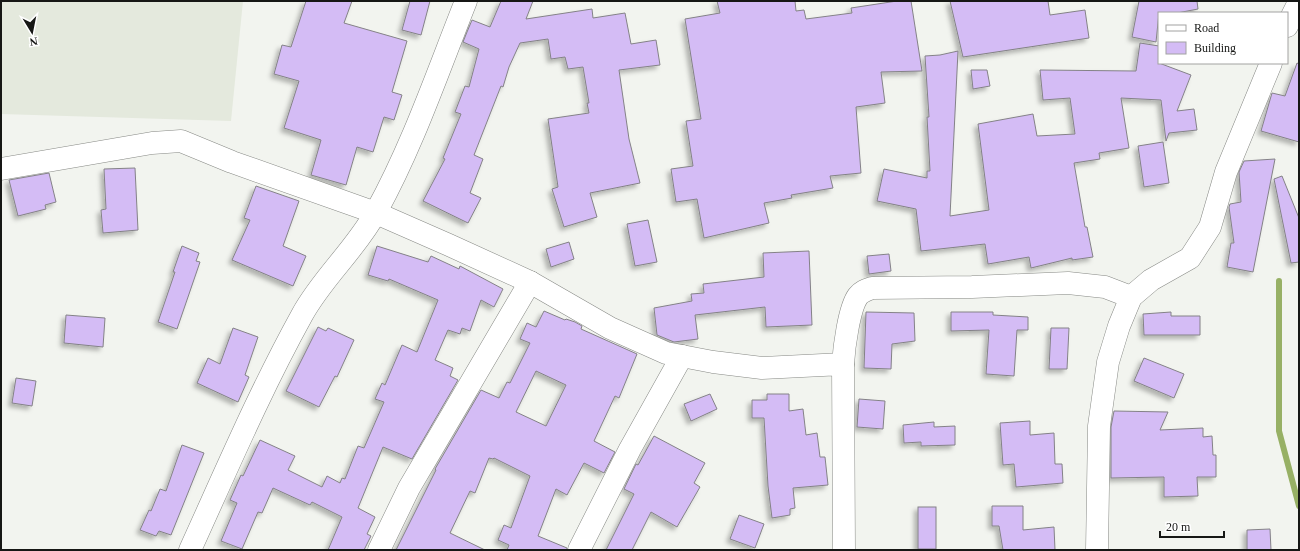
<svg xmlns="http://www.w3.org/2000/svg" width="1300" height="551" font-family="'Times New Roman',serif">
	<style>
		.built { fill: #e4e9dd }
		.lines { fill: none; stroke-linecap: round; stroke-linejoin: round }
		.stream { stroke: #97b065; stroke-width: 6 }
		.building { fill: #d4bcf5; stroke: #848287; fill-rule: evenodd; filter: url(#shadow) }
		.minor-casing { stroke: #878985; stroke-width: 23 }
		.minor { stroke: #fff; stroke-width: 22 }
	</style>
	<defs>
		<filter id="shadow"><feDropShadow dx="-3.5" dy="3.5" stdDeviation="2" flood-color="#0004"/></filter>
	</defs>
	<rect width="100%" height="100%" fill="#f2f4ef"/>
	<!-- built -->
	<polygon class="built" points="1,1 243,1 231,121 1,114"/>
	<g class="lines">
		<!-- stream -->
		<polyline class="stream" points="1279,281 1279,431 1299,506"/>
	</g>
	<!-- building -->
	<g class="building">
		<polygon points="306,1 352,1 344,23 407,41 392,92 402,95 394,120 384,117 373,152 357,147 346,185 311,175 321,140 284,128 299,81 274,74 282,45 291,47"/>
		<polygon points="410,1 430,1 421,35 402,30"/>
		<polygon points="501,1 533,1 526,19 592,9 593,18 625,13 631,44 656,40 660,65 619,70 629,139 640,183 590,193 597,217 564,227 552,189 558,187 548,119 589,113 587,103 589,103 583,67 568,69 565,57 551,59 548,39 520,43 509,67 503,87 501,86 474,155 483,159 470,193 481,198 468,223 423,201 445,159 443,158 461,114 455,112 465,86 469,87 479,49 463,42 467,32 472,20 490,27"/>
		<polygon points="717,1 795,1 796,11 804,10 806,19 852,13 851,8 897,1 911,1 922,71 881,72 885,103 856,107 861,173 830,176 833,188 791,195 792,198 764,203 769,223 704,238 697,199 676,202 671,169 693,166 686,121 701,119 685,19 720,13"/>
		<polygon points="950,1 1048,1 1050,15 1085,10 1089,38 963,57"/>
		<polygon points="1139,1 1197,1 1198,9 1177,13 1159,13 1156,42 1132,37"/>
		<polygon points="1140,43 1159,46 1159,63 1191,75 1177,111 1194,109 1197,130 1169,133 1166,141 1161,100 1121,98 1129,148 1099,153 1100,159 1074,163 1085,227 1087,227 1093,257 1072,260 1072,258 1031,268 1029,257 988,264 985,244 921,251 916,209 877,201 884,169 927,178 927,171 930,171 927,117 929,117 925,56 940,55 958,51 950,216 989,210 978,124 1033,114 1037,136 1075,134 1070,98 1043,100 1040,70 1136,71"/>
		<polygon points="1297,63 1299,64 1299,142 1261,131 1272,93 1285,96"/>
		<polygon points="971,70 987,70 990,86 973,89"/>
		<polygon points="1163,142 1169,183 1144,187 1138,146"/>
		<polygon points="1275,159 1253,272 1227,267 1231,243 1234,243 1229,207 1230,204 1241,202 1239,172 1244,161"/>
		<polygon points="135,168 138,230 103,233 101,210 106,209 104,169"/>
		<polygon points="49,173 56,202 45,205 46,209 18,216 9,180"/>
		<polygon points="1282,176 1299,218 1299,262 1291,263 1274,179"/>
		<polygon points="256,186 299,201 283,246 306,256 293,286 232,260 250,220 244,218"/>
		<polygon points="648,220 657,262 635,266 627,224"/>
		<polygon points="569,242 574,259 551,267 546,249"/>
		<polygon points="182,246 199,253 196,261 200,262 177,329 158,322 175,272 173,272"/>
		<polygon points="377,246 428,262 431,256 459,269 460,266 503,289 494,307 481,300 470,331 462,328 460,334 448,330 435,360 453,368 450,376 458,380 412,459 383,447 358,508 375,517 367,534 371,536 364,550 328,550 342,517 312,502 310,505 273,488 262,513 258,512 242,549 221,541 237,503 230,500 241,475 243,476 260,440 295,456 288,470 322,487 327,476 340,483 342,478 345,479 358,446 364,448 384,402 375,399 382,383 385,385 402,345 417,352 438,300 389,279 388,281 368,275"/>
		<polygon points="809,251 812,325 766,327 765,307 695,315 698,339 674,342 657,335 654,308 692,301 691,294 704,293 703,284 764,277 763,253"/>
		<polygon points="889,254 891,271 869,274 867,256"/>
		<path d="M544 311 565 320 566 319 575 322 582 326 581 329 637 354 619 398 615 396 594 441 615 452 604 473 584 463 567 495 556 489 538 536 567 548V550H507L509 545 498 540 504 525 511 528 530 476 494 458 493 459 489 458 475 493 470 491 450 533 485 550H396L436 470 435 469 481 390 499 398 507 382 510 383 530 343 520 339 527 323 536 327ZM536 371 566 385 546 426 516 412Z"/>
		<polygon points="866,312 914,313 915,341 892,344 891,369 864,368"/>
		<polygon points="951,312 993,312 993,315 1028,317 1028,330 1017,330 1014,376 986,374 989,330 951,331"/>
		<polygon points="1171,312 1171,316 1200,316 1200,335 1144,335 1143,314"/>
		<polygon points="66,315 105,318 103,347 64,343"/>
		<polygon points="318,327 326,331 328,328 354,340 337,377 335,376 319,407 286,391"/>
		<polygon points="233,328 258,337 245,375 249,377 238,402 197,383 208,358 220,364"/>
		<polygon points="1051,328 1069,328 1067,369 1049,369"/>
		<polygon points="1144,358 1184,374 1174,398 1134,381"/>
		<polygon points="16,378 36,381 32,406 12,403"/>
		<polygon points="710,394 717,409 691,421 684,404"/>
		<polygon points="767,394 789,394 789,411 803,409 806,435 817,433 820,457 825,457 828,485 793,488 795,508 790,509 790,515 772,518 768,486 764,418 752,418 752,400 767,400"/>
		<polygon points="859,399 885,401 883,429 857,427"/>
		<polygon points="1114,411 1168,412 1160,430 1203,428 1203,437 1212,436 1213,455 1216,455 1216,477 1197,477 1198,496 1164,497 1164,477 1111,478 1111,427"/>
		<polygon points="1030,421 1030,435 1054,433 1055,464 1062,464 1063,483 1016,487 1014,464 1003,465 1000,423"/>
		<polygon points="934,422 934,427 955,426 955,445 921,446 921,442 904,443 903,425"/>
		<polygon points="654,436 705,463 694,483 700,487 677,527 651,512 632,550 606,550 634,494 624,489 636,464 638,465"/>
		<polygon points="182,445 204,453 171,535 159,531 156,536 140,530 149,510 151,511 160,489 166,491"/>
		<polygon points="992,506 1023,506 1023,530 1054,527 1055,550 1003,550 999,526 992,526"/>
		<rect x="918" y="507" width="18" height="42"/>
		<polygon points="739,515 764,524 755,548 730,539"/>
		<polygon points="1270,529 1271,550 1247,550 1247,530"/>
	</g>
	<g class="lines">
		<!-- minor casing -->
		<g class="minor-casing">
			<g id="minor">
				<polyline points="1287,26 1299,2"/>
				<polyline points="1,169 152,143 181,141 232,162 376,213 449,245 530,282 610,328 666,353 713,362 762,368 843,364 844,550"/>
				<path d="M843 364C844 348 849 308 858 296 862 291 866 290 872 288L972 287 1068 283 1105 287 1131 297"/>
				<path d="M190 550C226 471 260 391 302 315 322 278 356 249 376 212 413 145 438 71 466 1"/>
				<polyline points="379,550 409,488 530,282"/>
				<polyline points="579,550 630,449 682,356"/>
				<polyline points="1097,550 1099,426 1108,362 1119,326 1131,297 1151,280 1190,258 1210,227 1226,172 1271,63"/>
			</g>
		</g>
		<!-- minor -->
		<use href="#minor" class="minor"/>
	</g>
	<!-- border -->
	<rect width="1300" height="551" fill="none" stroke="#161715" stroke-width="4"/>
	<!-- legend -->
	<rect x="1158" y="12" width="130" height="52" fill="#ffffff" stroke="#a2a2a1"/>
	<rect x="1166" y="25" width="20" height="6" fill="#ffffff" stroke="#a2a2a1"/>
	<text x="1194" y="32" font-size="12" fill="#161715">Road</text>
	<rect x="1166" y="42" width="20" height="12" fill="#d4bcf5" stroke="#a2a2a1"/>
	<text x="1194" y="52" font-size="12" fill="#161715">Building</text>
	<!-- north arrow -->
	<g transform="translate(32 32) rotate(170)" stroke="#ffffff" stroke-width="3" paint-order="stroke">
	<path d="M0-3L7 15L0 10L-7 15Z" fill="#161715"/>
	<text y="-6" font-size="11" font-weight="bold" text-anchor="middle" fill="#161715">N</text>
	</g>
	<!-- scale -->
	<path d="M1160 531v6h64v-6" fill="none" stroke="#161715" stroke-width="2"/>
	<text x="1166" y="531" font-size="12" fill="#161715" stroke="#ffffff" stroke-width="3" paint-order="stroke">20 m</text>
</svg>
